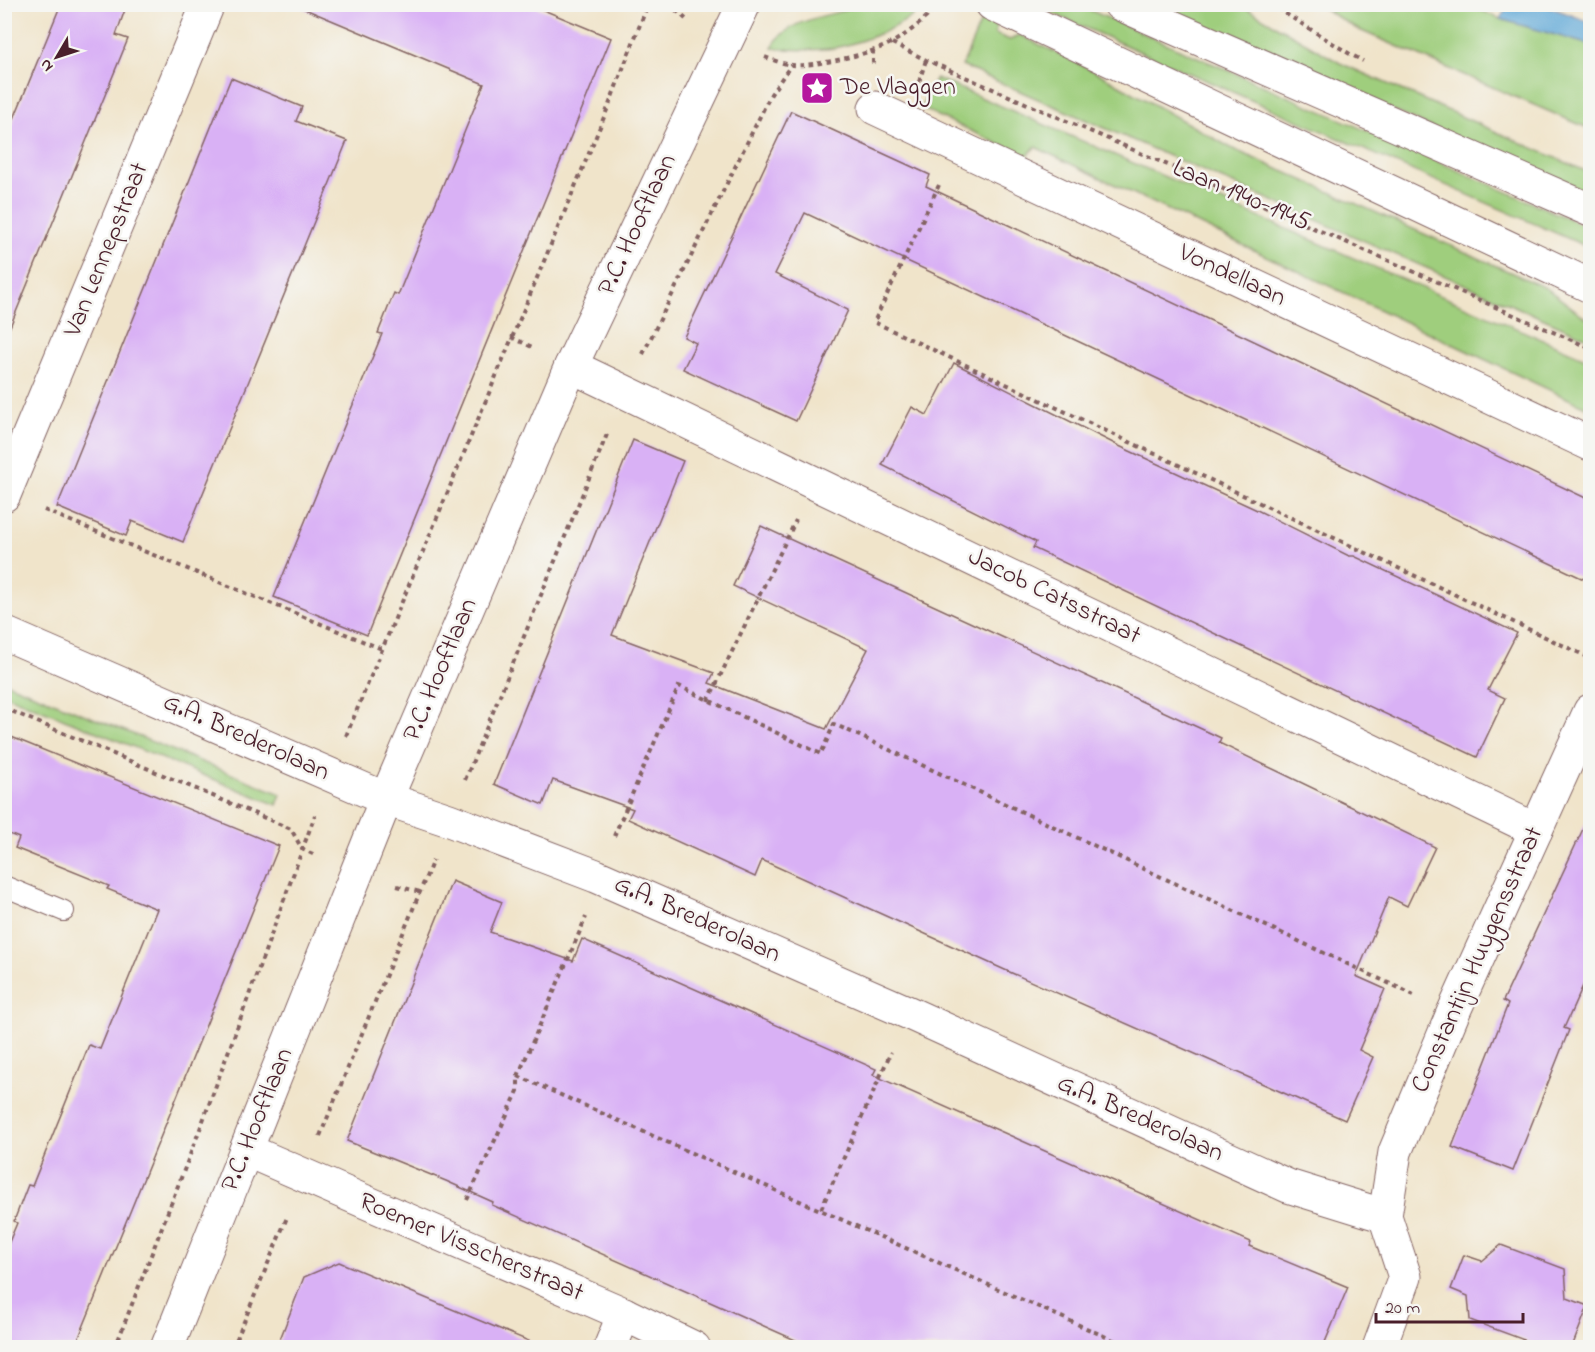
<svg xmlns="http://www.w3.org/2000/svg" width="1595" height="1352" font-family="'Indie Flower',sans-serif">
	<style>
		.green { fill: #9fce7d; stroke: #747654; stroke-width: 1.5 }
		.water { fill: #61a8d7; stroke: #566481; stroke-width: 1.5 }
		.building { fill: #d9b1f5 }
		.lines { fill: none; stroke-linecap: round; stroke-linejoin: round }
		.lane-casing { stroke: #846463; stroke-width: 22 }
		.street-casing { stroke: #846463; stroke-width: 35 }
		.secondary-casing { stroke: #846463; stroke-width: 35 }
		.path { stroke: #846463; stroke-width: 4; stroke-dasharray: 4.5 4.5; stroke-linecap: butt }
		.lane { stroke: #fff; stroke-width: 20 }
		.street { stroke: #fff; stroke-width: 33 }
		.secondary { stroke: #fff; stroke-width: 33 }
		.labels { text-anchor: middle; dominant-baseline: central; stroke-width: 5; stroke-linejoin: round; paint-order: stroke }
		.poi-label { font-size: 26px; fill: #4a1f2b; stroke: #f6f6f2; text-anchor: start }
		.street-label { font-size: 26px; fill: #4a1f2b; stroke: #f6f6f2 }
	</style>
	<rect width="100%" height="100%" fill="#f6f6f2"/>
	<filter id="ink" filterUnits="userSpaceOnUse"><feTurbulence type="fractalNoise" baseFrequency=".0167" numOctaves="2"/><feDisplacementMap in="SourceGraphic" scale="12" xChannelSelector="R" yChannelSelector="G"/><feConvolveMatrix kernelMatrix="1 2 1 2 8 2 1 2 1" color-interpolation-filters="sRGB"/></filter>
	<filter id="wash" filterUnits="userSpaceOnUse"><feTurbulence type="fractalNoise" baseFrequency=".008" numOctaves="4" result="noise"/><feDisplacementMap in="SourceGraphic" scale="24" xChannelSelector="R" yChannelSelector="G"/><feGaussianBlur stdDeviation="1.35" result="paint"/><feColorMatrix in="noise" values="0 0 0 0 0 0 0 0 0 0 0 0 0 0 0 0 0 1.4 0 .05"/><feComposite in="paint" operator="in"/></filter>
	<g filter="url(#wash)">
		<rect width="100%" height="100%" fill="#f0e4ca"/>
		<!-- green -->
		<g class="green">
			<path d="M862 4 927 5C903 26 869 40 839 47 819 52 797 49 778 49L772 47C790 15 832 18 862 4Z"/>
			<polygon points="1033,5 1078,5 1590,228 1590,248"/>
			<polygon points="1150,5 1241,5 1340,63 1590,173 1590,196"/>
			<polygon points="1318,5 1470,5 1500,19 1590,45 1590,129 1357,29"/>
			<polygon points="982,19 997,25 995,34 1010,40 1020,35 1098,73 1233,149 1546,288 1590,321 1590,339 962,66"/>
			<polygon points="936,78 1590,360 1590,409 1035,147 1027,157 921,108"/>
			<polygon points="4,682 281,794 277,805 5,695"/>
		</g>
		<!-- water -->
		<polygon class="water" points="1508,5 1544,5 1590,22 1590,45 1500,19"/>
		<g id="blocks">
			<!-- building -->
			<g class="building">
				<polygon points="61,4 127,4 116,35 128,39 5,339 4,143"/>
				<polygon points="293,4 529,4 611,38 367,635 274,597 382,334 378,333 394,293 398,295 484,84"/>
				<polygon points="231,78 302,107 296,121 347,141 183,542 132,521 126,536 57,507"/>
				<polygon points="791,111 930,175 926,186 1590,500 1590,582 805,213 775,274 848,310 796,421 683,369 696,343 684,337"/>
				<polygon points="954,363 1119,446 1255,509 1349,556 1354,556 1517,633 1488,690 1505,698 1477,757 1033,548 1036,542 882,465 912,407 927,415"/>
				<polygon points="633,440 683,461 612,635 714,673 709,683 826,729 868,649 733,586 761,526 1221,738 1219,743 1435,847 1407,906 1389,897 1356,976 1385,989 1359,1050 1373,1057 1345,1120 1005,970 762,860 755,877 628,819 633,809 553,780 543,805 494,784"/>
				<polygon points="4,734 279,846 75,1347 4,1347 4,1254 17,1223 14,1221 28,1185 32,1186 89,1045 100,1049 157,909 107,889 109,886 15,848 19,838 4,832"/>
				<polygon points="1590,814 1590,970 1564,1028 1569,1030 1513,1171 1452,1147 1508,1004 1503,1001"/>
				<polygon points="452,881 502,902 490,932 573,961 582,939 876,1069 873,1075 1251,1242 1249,1246 1348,1287 1323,1347 811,1347 492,1205 493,1202 446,1181 347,1141"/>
				<polygon points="1501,1245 1565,1269 1567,1298 1588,1306 1572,1347 1543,1347 1470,1320 1468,1296 1451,1289 1464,1255 1482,1261"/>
				<polygon points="339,1262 543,1347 277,1347 304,1277"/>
			</g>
		</g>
	</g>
	<g filter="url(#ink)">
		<use href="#blocks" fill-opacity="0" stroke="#846463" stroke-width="1.5"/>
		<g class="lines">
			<!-- lane casing -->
			<g class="lane-casing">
				<polyline id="lane" points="4,886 64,911"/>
			</g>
			<!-- street casing -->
			<g class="street-casing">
				<g id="street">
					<polyline points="875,108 1590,444"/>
					<polyline points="571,366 1536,830"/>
					<polyline points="4,495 208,4"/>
					<polyline points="4,633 386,799 449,820 596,876 909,1013 1288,1186 1385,1216"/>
					<polyline points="246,1150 624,1314 694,1348"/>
					<polyline points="610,1348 624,1314"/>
					<polyline points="1379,1348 1405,1277 1385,1216 1395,1152 1453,1013 1590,711"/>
				</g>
			</g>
			<!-- secondary casing -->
			<g class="secondary-casing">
				<g id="secondary">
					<polyline points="992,4 1590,286"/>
					<polyline points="1120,4 1590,210"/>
					<polyline points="167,1348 386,799 571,366 744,4"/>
				</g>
			</g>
			<!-- path -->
			<g class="path">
				<polyline points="669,4 688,21"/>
				<polyline points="1270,4 1350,54 1363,61"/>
				<polyline points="892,43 926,60 1590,348"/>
				<polyline points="873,50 873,67"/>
				<path d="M765 57C773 60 783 64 792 65 814 67 871 54 891 43 905 36 930 17 937 4"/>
				<polyline points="919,82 926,60"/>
				<polyline points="939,185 874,322 1590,658"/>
				<polyline points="511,337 532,347"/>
				<polyline points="643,354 771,94 791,65"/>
				<polyline points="44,510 382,649"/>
				<polyline points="708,701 796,520"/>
				<polyline points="4,708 291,829 302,849 317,856"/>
				<polyline points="346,736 607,110 648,4"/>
				<polyline points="465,780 608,432"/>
				<polyline points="614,836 679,686 821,754 834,724 1414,995"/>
				<polyline points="397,886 420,892"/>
				<polyline points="518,1076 1131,1348"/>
				<polyline points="320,1136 433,860"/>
				<polyline points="467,1200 518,1091 518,1076 586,917"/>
				<polyline points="821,1209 891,1052"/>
				<polyline points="115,1348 200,1129 315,815"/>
				<polyline points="233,1348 288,1215"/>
			</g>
			<!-- lane -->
			<use href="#lane" class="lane"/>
			<!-- street -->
			<use href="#street" class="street"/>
			<!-- secondary -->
			<use href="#secondary" class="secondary"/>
		</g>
	</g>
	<!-- icons -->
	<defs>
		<g id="sight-square" transform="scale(1.725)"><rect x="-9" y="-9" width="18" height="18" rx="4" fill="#b5179e" stroke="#f6f6f2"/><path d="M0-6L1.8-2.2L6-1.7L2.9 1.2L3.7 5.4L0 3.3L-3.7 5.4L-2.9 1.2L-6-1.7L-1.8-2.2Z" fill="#fff"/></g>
	</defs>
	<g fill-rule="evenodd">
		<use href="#sight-square" x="817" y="88"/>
	</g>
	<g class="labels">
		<!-- poi labels -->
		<g class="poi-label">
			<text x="840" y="88">De Vlaggen</text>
		</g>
		<!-- street labels -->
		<g class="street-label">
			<text transform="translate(1241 196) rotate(23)">Laan 1940-1945</text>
			<text transform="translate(638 225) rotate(-65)">P.C. Hooftlaan</text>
			<text transform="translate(107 250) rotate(-68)">Van Lennepstraat</text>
			<text transform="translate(1232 276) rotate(25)">Vondellaan</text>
			<text transform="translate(1054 597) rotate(26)">Jacob Catsstraat</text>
			<text transform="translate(441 670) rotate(-67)">P.C. Hooftlaan</text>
			<text transform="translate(246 738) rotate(24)">G.A. Brederolaan</text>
			<text transform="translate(697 920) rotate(24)">G.A. Brederolaan</text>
			<text transform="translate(1478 960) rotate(-66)">Constantijn Huygensstraat</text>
			<text transform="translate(1140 1119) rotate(24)">G.A. Brederolaan</text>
			<text transform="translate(258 1120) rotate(-68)">P.C. Hooftlaan</text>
			<text transform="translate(471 1248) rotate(23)">Roemer Visscherstraat</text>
		</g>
	</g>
	<!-- margin -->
	<rect width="1595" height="1352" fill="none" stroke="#f6f6f2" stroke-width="24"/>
	<!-- north arrow -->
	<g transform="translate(57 57) rotate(231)" stroke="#f6f6f2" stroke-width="4.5" paint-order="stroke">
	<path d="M0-4.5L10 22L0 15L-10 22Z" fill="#4a1f2b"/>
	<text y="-9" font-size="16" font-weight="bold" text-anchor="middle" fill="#4a1f2b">N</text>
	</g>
	<!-- scale -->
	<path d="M1376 1313v9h147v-9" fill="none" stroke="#4a1f2b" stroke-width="3"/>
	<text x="1385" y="1313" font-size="18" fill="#4a1f2b" stroke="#f6f6f2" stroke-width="4.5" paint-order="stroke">20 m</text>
</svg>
